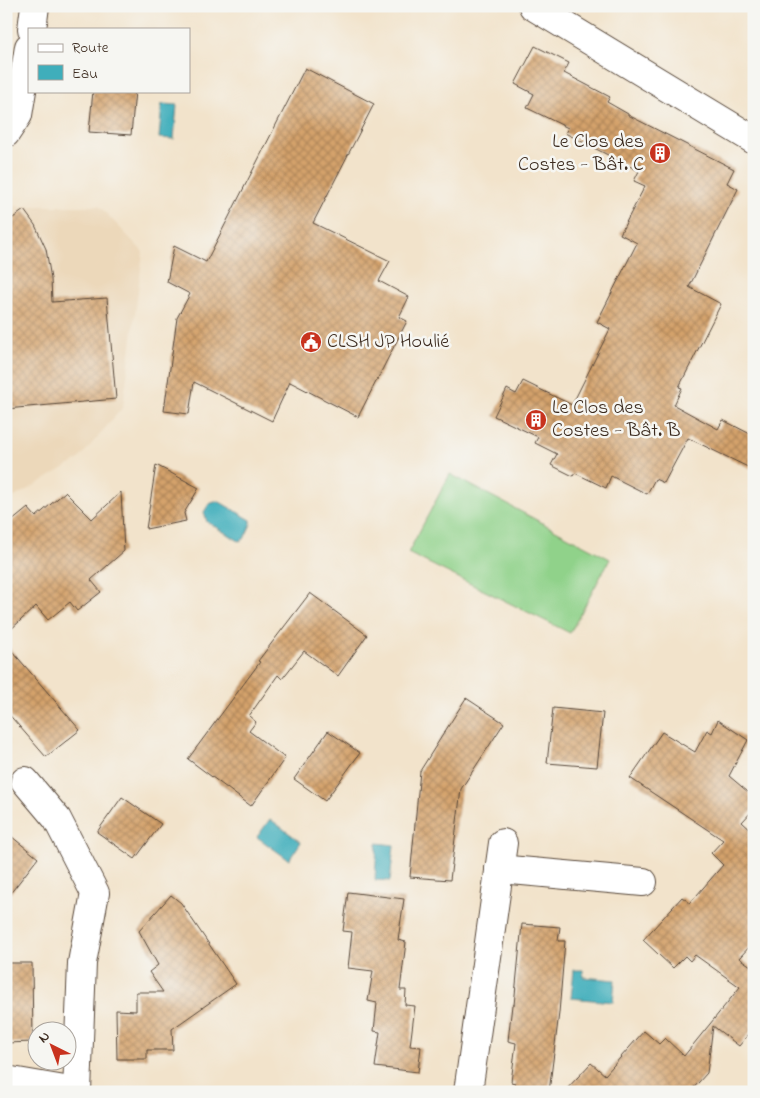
<svg xmlns="http://www.w3.org/2000/svg" width="760" height="1098" font-family="'Indie Flower',sans-serif">
	<style>
		.built { fill: #ecd8ba }
		.grass { fill: #90d28a; stroke: #667e54 }
		.water { fill: #3faebb; stroke: #3d6c6c }
		.building { fill: url(#building-cross-hatch) }
		.lines { fill: none; stroke-linecap: round; stroke-linejoin: round }
		.street-casing { stroke: #564638; stroke-width: 30 }
		.street { stroke: #fff; stroke-width: 28 }
		.labels { text-anchor: middle; dominant-baseline: central; stroke-width: 5; stroke-linejoin: round; paint-order: stroke }
		.poi-label { font-size: 20px; fill: #3b2a1e; stroke: #f6f6f2; text-anchor: start }
	</style>
	<defs>
		<pattern id="building-cross-hatch" width="8" height="8" patternUnits="userSpaceOnUse" patternTransform="scale(1.25)"><rect width="8" height="8" fill="#d4a26c"/><path d="M0 0l8 8M0 8l8-8" fill="none" stroke="#ad8458"/></pattern>
	</defs>
	<rect width="100%" height="100%" fill="#f6f6f2"/>
	<filter id="ink" filterUnits="userSpaceOnUse"><feTurbulence type="fractalNoise" baseFrequency=".02" numOctaves="2"/><feDisplacementMap in="SourceGraphic" scale="10" xChannelSelector="R" yChannelSelector="G"/><feConvolveMatrix kernelMatrix="1 2 1 2 8 2 1 2 1" color-interpolation-filters="sRGB"/></filter>
	<filter id="wash" filterUnits="userSpaceOnUse"><feTurbulence type="fractalNoise" baseFrequency=".0096" numOctaves="4" result="noise"/><feDisplacementMap in="SourceGraphic" scale="20" xChannelSelector="R" yChannelSelector="G"/><feGaussianBlur stdDeviation="1.12" result="paint"/><feColorMatrix in="noise" values="0 0 0 0 0 0 0 0 0 0 0 0 0 0 0 0 0 1.4 0 .05"/><feComposite in="paint" operator="in"/></filter>
	<g filter="url(#wash)">
		<rect width="100%" height="100%" fill="#f2e3cb"/>
		<!-- built -->
		<polygon class="built" points="15,206 99,206 143,252 123,407 78,460 6,502 6,212"/>
		<!-- grass -->
		<polygon class="grass" points="450,474 610,559 570,633 408,553"/>
		<!-- water -->
		<g class="water">
			<polygon points="162,104 177,105 174,139 159,138"/>
			<polygon points="218,501 251,520 251,524 244,539 239,541 207,522 204,512 209,504"/>
			<polygon points="270,819 301,842 289,860 257,837"/>
			<polygon points="377,843 394,845 390,881 375,880"/>
			<polygon points="574,970 583,970 583,977 615,980 613,1002 571,998"/>
		</g>
		<g id="blocks">
			<!-- building -->
			<g class="building">
				<polygon points="535,46 569,63 564,73 610,97 607,102 628,114 628,115 734,169 727,183 738,189 689,287 721,304 679,387 682,388 674,405 718,429 723,420 754,436 754,470 688,438 664,483 655,479 647,494 611,476 606,488 575,473 573,476 551,465 557,454 535,443 538,437 494,416 507,389 516,394 523,381 572,405 610,329 597,322 637,243 620,234 645,186 634,181 639,171 565,133 568,128 527,108 534,94 515,84"/>
				<polygon points="305,68 374,104 313,223 390,261 379,281 409,297 399,317 407,321 358,417 290,382 272,421 194,382 189,414 164,411 177,318 190,294 167,282 174,246 206,262"/>
				<polygon points="93,91 135,91 131,135 89,132"/>
				<polygon points="24,210 35,225 46,249 51,279 52,302 107,298 116,399 6,409 6,223"/>
				<polygon points="156,465 199,488 184,513 186,521 146,529"/>
				<polygon points="65,492 92,519 121,492 124,551 91,580 101,592 77,611 70,602 48,620 36,606 6,634 6,526 28,508 36,517"/>
				<polygon points="310,593 367,635 338,676 304,651 282,679 278,675 249,716 256,722 249,731 285,758 251,806 188,759 260,662 258,661"/>
				<polygon points="6,644 80,730 46,757 6,711"/>
				<polygon points="466,698 504,723 461,789 450,880 410,877 420,771"/>
				<polygon points="553,708 603,713 597,767 547,763"/>
				<polygon points="718,720 748,740 729,776 754,797 754,809 742,822 754,833 754,942 739,958 754,968 754,1028 739,1046 713,1026 707,1073 690,1092 564,1092 591,1063 605,1075 644,1031 659,1044 665,1038 684,1056 740,987 695,955 690,961 685,956 673,968 643,940 682,897 690,903 723,865 711,853 723,840 630,778 662,732 695,752 707,730 712,733"/>
				<polygon points="328,731 360,753 325,801 294,779"/>
				<polygon points="122,797 161,824 135,859 97,832"/>
				<polygon points="6,832 38,858 6,899"/>
				<polygon points="348,892 404,899 398,940 406,942 400,990 406,990 405,1005 415,1006 410,1046 421,1047 418,1072 375,1067 380,1032 374,1031 377,1003 368,1001 373,971 348,968 352,932 343,931"/>
				<polygon points="171,895 181,903 236,984 172,1029 173,1050 147,1050 147,1059 117,1059 116,1010 136,1011 136,992 163,992 149,972 158,965 139,931"/>
				<polygon points="522,924 560,927 558,941 565,941 559,1013 549,1092 514,1092 515,1083 511,1082 516,1043 508,1041 512,1005 514,1005"/>
				<polygon points="6,963 32,963 33,1042 6,1043"/>
			</g>
		</g>
	</g>
	<g filter="url(#ink)">
		<use href="#blocks" fill-opacity="0" stroke="#564638" stroke-width="1"/>
		<g class="lines">
			<!-- street casing -->
			<g class="street-casing">
				<g id="street">
					<polyline points="533,6 754,140"/>
					<polyline points="32,29 35,6"/>
					<polyline points="6,133 18,115 29,47"/>
					<polyline points="25,781 57,819 95,893 82,963 77,1092"/>
					<polyline points="499,869 643,882"/>
					<polyline points="6,1080 76,1092"/>
					<polyline points="468,1092 503,843"/>
				</g>
			</g>
			<!-- street -->
			<use href="#street" class="street"/>
		</g>
	</g>
	<!-- icons -->
	<defs>
		<g id="building-disc" transform="scale(1.125)"><circle r="9.5" fill="#c8321e" stroke="#f6f6f2"/><path d="M-4-6H4V6H1V3H-1V6H-4ZM-2.5-4.3h1.7v1.8h-1.7ZM.8-4.3h1.7v1.8H.8ZM-2.5-1h1.7V.8h-1.7ZM.8-1h1.7V.8H.8Z" fill="#fff"/></g>
		<g id="civic-disc" transform="scale(1.125)"><circle r="9.5" fill="#c8321e" stroke="#f6f6f2"/><path d="M-.6-6.5H3V-4.5H.6V-3L4-1V1h2V6H-6V1h2V-1L-.6-3ZM-1.2 2.5V6h2.4V2.5Z" fill="#fff"/></g>
	</defs>
	<g fill-rule="evenodd">
		<use href="#building-disc" x="660" y="153"/>
		<use href="#civic-disc" x="311" y="342"/>
		<use href="#building-disc" x="536" y="420"/>
	</g>
	<g class="labels">
		<!-- poi labels -->
		<g class="poi-label">
			<text x="644" y="142" text-anchor="end">Le Clos des<tspan x="644" dy="23">Costes - Bât. C</tspan></text>
			<text x="327" y="342">CLSH JP Houlié</text>
			<text x="552" y="408">Le Clos des<tspan x="552" dy="23">Costes - Bât. B</tspan></text>
		</g>
	</g>
	<!-- margin -->
	<rect width="760" height="1098" fill="none" stroke="#f6f6f2" stroke-width="25"/>
	<!-- legend -->
	<rect x="28" y="28" width="162" height="65" fill="#f6f6f2" stroke="#aba49d"/>
	<rect x="38" y="44" width="25" height="8" fill="#ffffff" stroke="#aba49d"/>
	<text x="72" y="52" font-size="15" fill="#3b2a1e">Route</text>
	<rect x="38" y="65" width="25" height="15" fill="#3faebb" stroke="#aba49d"/>
	<text x="72" y="78" font-size="15" fill="#3b2a1e">Eau</text>
	<!-- north arrow -->
	<g transform="translate(52 1046) rotate(318)"><circle r="24" fill="#f6f6f2" stroke="#aba49d"/>
	<path d="M0-4L9 19L0 12L-9 19Z" fill="#c8321e"/>
	<text y="-8" font-size="14" font-weight="bold" text-anchor="middle" fill="#3b2a1e">N</text>
	</g>
</svg>
